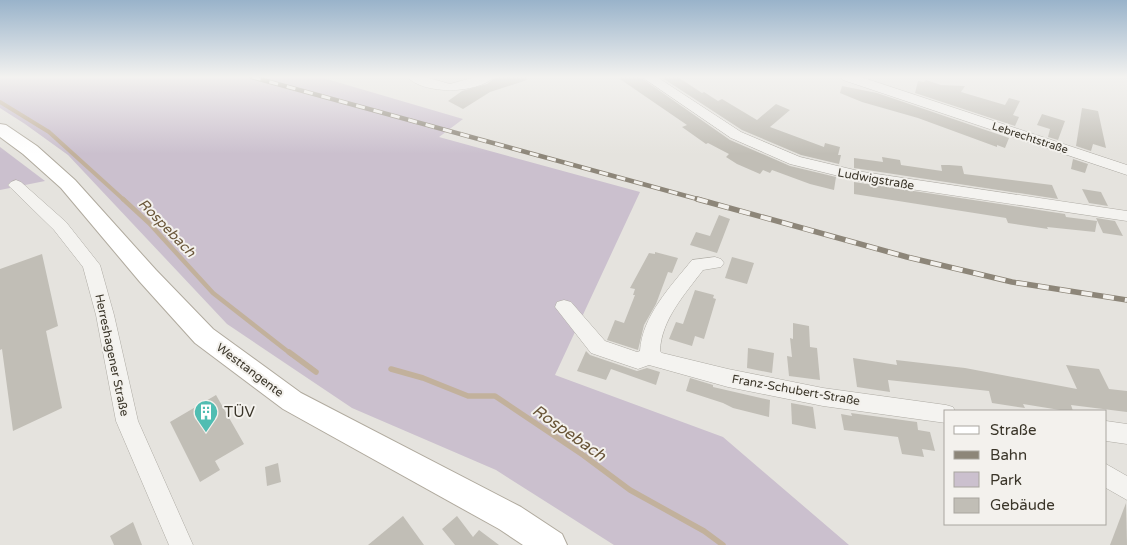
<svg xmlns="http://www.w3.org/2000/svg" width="1127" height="545" font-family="'Varela Round',sans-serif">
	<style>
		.green { fill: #cbc0ce }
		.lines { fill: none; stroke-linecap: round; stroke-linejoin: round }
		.stream-far2 { stroke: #c2b19c; stroke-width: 4 }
		.stream-far1 { stroke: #c2b19c; stroke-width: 4.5 }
		.stream { stroke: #c2b19c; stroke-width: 5.5 }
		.building { fill: #c1beb6 }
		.minor-casing { stroke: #aeaba4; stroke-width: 1 }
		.major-casing { stroke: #b0aa9e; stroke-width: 2 }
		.minor { fill: #f4f3f0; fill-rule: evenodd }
		.major { fill: #fff; fill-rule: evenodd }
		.rail-far1-casing { stroke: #8d8679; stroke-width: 4.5 }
		.rail-casing { stroke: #8d8679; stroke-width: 5.5 }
		.rail-far1 { stroke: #f3f1ed; stroke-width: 3; stroke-dasharray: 9; stroke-linecap: butt }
		.rail { stroke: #f3f1ed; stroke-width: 4; stroke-dasharray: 11; stroke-linecap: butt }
		.labels { text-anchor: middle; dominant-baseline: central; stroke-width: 4; stroke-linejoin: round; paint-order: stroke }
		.far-street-label { font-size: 11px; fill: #3a3529; stroke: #f3f1ed }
		.street-label { font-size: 12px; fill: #3a3529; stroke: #f3f1ed }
		.water-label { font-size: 14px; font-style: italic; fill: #695538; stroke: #f3f1ed }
		.near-poi-label { font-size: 15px; fill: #3a3529; stroke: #f3f1ed; text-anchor: start }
		.near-water-label { font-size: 16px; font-style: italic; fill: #695538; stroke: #f3f1ed }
	</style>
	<rect width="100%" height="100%" fill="#e5e3de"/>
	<!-- green -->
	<g class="green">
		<polygon points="0,77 320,77 463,119 439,137 640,192 555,375 723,437 849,545 614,545 496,470 352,408 227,324 68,155 25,124 0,108"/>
		<polygon points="0,147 45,181 0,190"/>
	</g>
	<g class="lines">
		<!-- stream-far2 -->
		<polyline class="stream-far2" points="0,102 49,132 124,200"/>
		<!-- stream-far1 -->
		<polyline class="stream-far1" points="123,199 149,223 213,293 291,354"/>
		<!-- stream -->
		<g class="stream">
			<polyline points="289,352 316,372"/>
			<polyline points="391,369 423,378 468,396 495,396 583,455 630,490 704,531 723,545"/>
		</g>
	</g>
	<!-- building -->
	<g class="building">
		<polygon points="496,77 526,77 527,80 490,92 463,109 448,101 462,91 487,84"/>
		<polygon points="617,77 640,77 730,140 790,166 836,177 834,190 810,184 772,170 770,173 763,170 760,174 737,164 726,157 729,154 708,143 706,144 682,127 687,125"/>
		<polygon points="661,77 678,77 702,93 704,92 718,101 722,99 757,120 776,104 790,110 770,127 824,147 825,143 840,147 838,155 841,155 839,164 801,155 742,130"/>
		<polygon points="926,80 941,85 965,86 961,92 1005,105 1009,98 1020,101 1013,115 1019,117 1015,126 915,93 918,81 924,82"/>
		<polygon points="842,86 877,93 1009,138 1005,148 997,145 997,147 918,118 862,102 840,93"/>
		<polygon points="1082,108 1098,111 1106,148 1093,144 1091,151 1076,146"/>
		<polygon points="1042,114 1065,121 1058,140 1048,137 1050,129 1037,125"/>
		<polygon points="882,157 900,160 901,165 942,171 941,165 949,165 962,166 964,174 1052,185 1058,199 854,168 854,158 883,162"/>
		<polygon points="1073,159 1088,164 1085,173 1071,169"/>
		<polygon points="854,182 1065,214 1066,217 1097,221 1095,232 1047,227 1048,229 1008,223 1006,218 854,194"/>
		<polygon points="1082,189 1101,192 1108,206 1089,203"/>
		<polygon points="719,215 730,219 717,253 690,245 696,232 710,236"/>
		<polygon points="1096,218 1115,221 1123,236 1103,233"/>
		<polygon points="655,252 678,258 672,273 668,272 656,304 644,325 638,350 607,340 615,320 624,323 635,295 633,295 635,289 630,288 649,253 655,254"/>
		<polygon points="42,254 58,326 46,331 62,408 13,431 2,349 0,350 0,269"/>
		<polygon points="732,257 754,263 747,284 725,278"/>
		<polygon points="695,290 714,295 713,298 716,299 704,339 695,336 692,346 669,339 676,322 683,324"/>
		<polygon points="793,323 809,326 810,347 817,348 820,380 789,376 787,356 792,357 790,338 793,339"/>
		<polygon points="748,348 774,353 772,373 747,368"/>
		<polygon points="586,351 590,355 637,371 647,368 660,372 656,385 611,369 606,380 577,371"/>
		<polygon points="853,358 897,365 896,360 965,368 1077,389 1066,365 1099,369 1109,389 1127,391 1127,412 1071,405 1073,411 1066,411 1023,404 1025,408 992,403 989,391 888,380 890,392 857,387"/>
		<polygon points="690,378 713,385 713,387 770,400 769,417 733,408 723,403 686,391"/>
		<polygon points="216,395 244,444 215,461 220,470 200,482 170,422"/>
		<polygon points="791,403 813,407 816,429 792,424"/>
		<polygon points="851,413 917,422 918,430 930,432 935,451 922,449 924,457 902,454 898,437 844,430 841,414 852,416"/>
		<polygon points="278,463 281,482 267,486 265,467"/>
		<polygon points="1126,503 1127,545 1110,545"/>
		<polygon points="403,516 424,545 368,545"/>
		<polygon points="457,516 473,537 479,530 499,545 455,545 442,529"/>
		<polygon points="133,522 142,545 114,545 110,536"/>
	</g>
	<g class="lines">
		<!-- minor casing -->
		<g class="minor-casing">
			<g id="minor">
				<path d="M407 77H425L450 84 475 77H494C477 94 424 95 407 77Z"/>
				<polygon points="642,77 657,77 741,132 800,157 863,172 1127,211 1127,221 863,182 790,164 731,138"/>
				<polygon points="841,77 861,77 1127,165 1127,175 843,80"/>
				<polygon points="16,180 21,182 66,222 100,265 114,315 138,421 193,545 169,545 116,421 96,315 83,267 54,230 11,188 8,185 11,182"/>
				<path d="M715 257 721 259 724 263 721 267 703 270C685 294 661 320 660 351L662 353 728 369 823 388 946 405 953 407 955 411H946V423L823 406 728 387 649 365 638 369 591 353 555 307 557 302 564 300 571 302 605 341 637 352 640 351C642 316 671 286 692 260Z"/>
				<polygon points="1106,421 1127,424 1127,444 1106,441"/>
				<polygon points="1106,464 1127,476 1127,500 1106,488"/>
			</g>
		</g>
		<!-- major casing -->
		<g class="major-casing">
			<polygon id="major" points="0,124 6,125 37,146 75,180 156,270 213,329 301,393 521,507 562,534 567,545 523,545 499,529 283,409 195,343 140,282 61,188 23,154 0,137"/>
		</g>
		<!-- minor -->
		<use href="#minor" class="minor"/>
		<!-- major -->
		<use href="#major" class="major"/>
		<!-- rail-far1 casing -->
		<g class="rail-far1-casing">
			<polyline id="rail-far1" points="252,77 701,200"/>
		</g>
		<!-- rail casing -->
		<g class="rail-casing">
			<polyline id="rail" points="697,199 907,257 1012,282 1127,300"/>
		</g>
		<!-- rail-far1 -->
		<use href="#rail-far1" class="rail-far1"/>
		<!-- rail -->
		<use href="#rail" class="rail"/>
	</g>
	<!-- sky -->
	<linearGradient id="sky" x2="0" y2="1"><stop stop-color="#99b3ca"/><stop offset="0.5" stop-color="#f3f2f0"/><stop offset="1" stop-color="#f3f2f0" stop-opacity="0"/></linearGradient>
	<rect width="1127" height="154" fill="url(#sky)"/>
	<!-- icons -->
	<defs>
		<g id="building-pin" transform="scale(1.25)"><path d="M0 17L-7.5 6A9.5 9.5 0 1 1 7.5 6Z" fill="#50bdb2" stroke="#f3f1ed"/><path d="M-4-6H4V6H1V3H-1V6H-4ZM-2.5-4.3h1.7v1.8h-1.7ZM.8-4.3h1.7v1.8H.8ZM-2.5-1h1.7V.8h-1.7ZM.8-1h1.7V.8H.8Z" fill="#fff"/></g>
	</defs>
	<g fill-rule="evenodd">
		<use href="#building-pin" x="206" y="412"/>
	</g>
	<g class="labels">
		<!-- far-street labels -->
		<g class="far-street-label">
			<text transform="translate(1030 138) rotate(18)">Lebrechtstraße</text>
		</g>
		<!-- street labels -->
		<g class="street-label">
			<text transform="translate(876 179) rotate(10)">Ludwigstraße</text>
			<text transform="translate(112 355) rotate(78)">Herreshagener Straße</text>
			<text transform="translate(250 370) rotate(37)">Westtangente</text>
			<text transform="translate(796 390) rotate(10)">Franz-Schubert-Straße</text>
		</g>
		<!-- water labels -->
		<g class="water-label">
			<text transform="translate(167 228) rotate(46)">Rospebach</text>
		</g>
		<!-- near-poi labels -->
		<g class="near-poi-label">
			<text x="224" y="412">TÜV</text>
		</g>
		<!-- near-water labels -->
		<g class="near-water-label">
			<text transform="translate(569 433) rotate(35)">Rospebach</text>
		</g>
	</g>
	<!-- legend -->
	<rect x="944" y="410" width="162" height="115" fill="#f3f1ed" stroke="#a9a69f"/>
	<rect x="954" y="426" width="25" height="8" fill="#ffffff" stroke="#a9a69f"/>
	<text x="990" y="435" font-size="15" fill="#3a3529">Straße</text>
	<rect x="954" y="451" width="25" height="8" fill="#8d8679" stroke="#a9a69f"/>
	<text x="990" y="460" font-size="15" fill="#3a3529">Bahn</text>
	<rect x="954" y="472" width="25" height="15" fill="#cbc0ce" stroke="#a9a69f"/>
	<text x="990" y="485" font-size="15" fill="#3a3529">Park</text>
	<rect x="954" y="498" width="25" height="15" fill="#c1beb6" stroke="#a9a69f"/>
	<text x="990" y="510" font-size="15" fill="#3a3529">Gebäude</text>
</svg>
